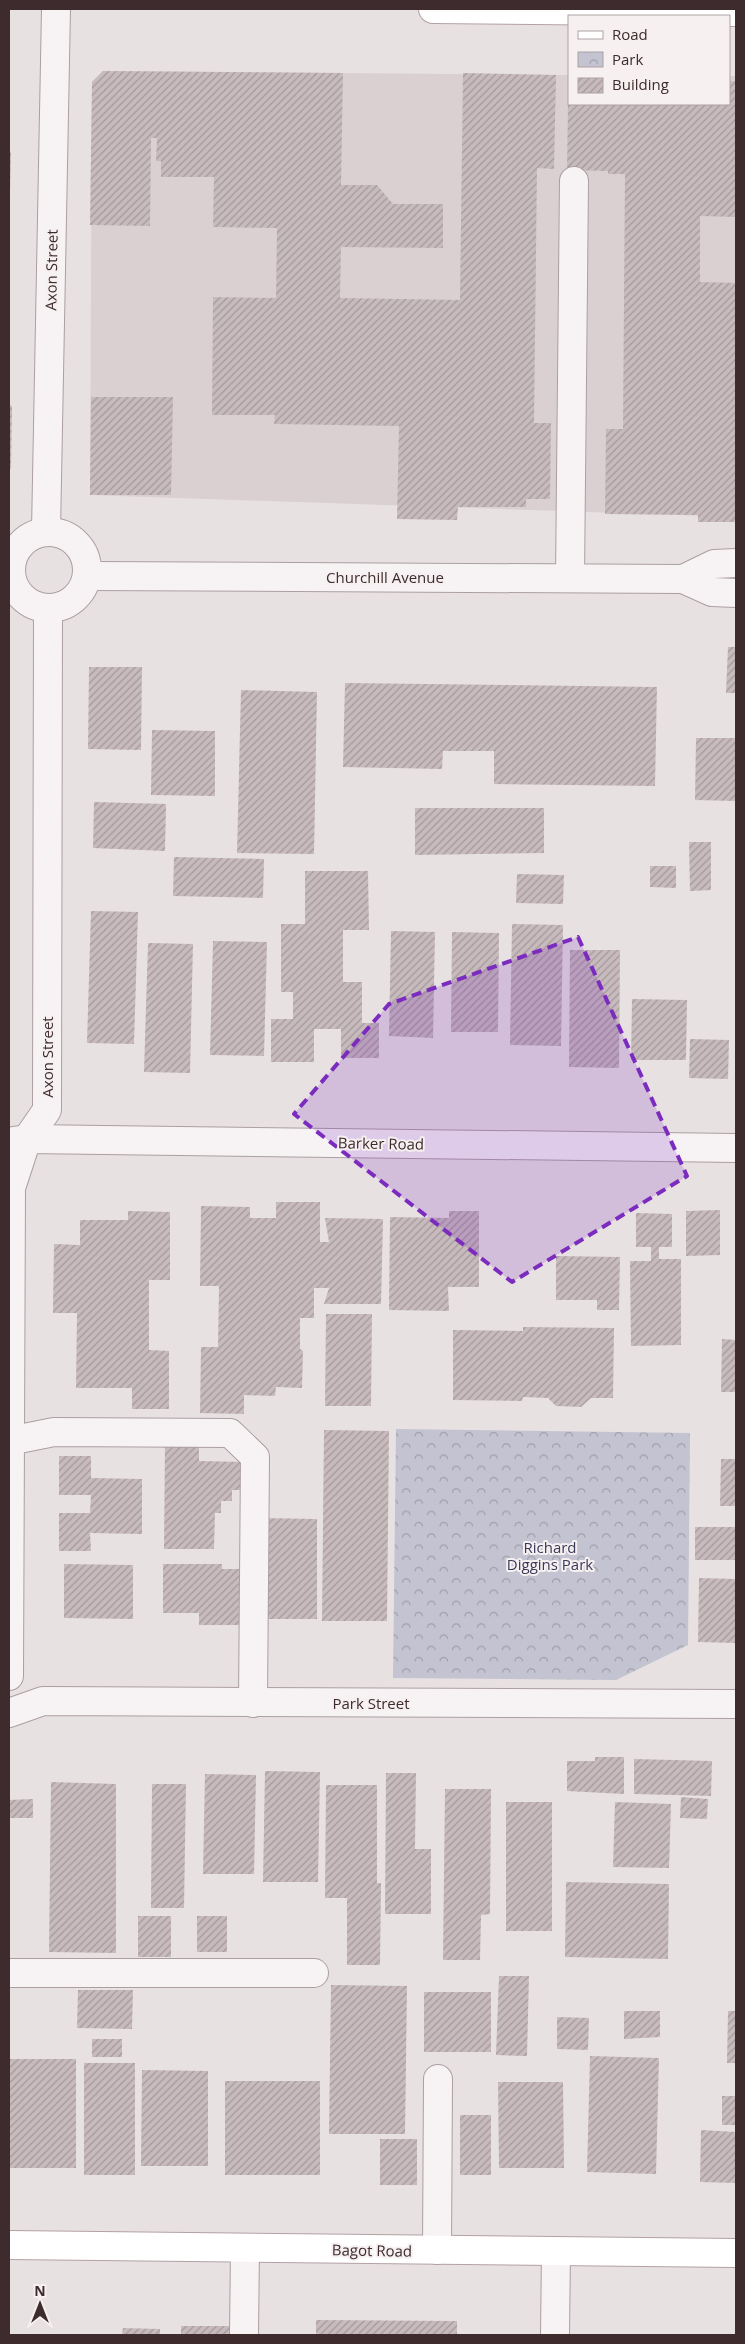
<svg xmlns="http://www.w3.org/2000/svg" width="745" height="2344" font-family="'Open Sans',sans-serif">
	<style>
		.built { fill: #dacfd1 }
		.park { fill: url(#park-crowns) }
		.building { fill: url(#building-hatch) }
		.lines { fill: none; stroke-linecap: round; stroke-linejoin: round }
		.minor-casing { stroke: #ab9fa1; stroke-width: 30 }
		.major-casing { stroke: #b3a1a4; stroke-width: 30 }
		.minor { stroke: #f7f3f4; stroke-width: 28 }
		.major { stroke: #fff; stroke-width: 28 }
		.marked { fill: #7b2cbf; fill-opacity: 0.2; stroke: #7b2cbf; stroke-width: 4; stroke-dasharray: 10 6; stroke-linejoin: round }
		.labels { text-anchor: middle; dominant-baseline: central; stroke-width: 4; stroke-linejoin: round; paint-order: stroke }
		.street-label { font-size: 15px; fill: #3e2b2d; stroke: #f6f0f1 }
		.park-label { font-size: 15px; fill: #3a3959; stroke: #f6f0f1 }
	</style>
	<defs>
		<pattern id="park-crowns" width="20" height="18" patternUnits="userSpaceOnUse" patternTransform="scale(1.25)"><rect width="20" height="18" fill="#c3c3d1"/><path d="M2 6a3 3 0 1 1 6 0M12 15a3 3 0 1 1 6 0" fill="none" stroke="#a09faa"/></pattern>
		<pattern id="building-hatch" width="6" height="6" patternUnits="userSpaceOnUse" patternTransform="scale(1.25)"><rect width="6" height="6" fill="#c8bbbd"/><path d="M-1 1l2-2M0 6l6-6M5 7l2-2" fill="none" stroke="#a4989a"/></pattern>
	</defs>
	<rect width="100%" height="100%" fill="#e8e1e2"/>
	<!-- built -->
	<polygon class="built" points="103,71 569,75 569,104 729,104 729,76 736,76 736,517 90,495 92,82"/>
	<!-- park -->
	<polygon class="park" points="396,1429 690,1433 688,1645 616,1680 393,1678"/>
	<!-- building -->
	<g class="building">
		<polygon points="103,71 343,73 341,185 377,185 393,204 443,204 443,248 341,247 340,298 460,300 463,73 556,75 554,169 537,168 534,423 551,423 550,499 526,499 526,507 458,507 457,520 397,519 399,426 274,424 275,415 212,415 213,297 276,298 277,228 213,227 214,177 161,177 161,161 156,161 157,138 151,138 150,226 90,225 92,82"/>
		<polygon points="729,81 736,81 736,217 700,216 700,282 736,283 736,522 698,522 698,515 605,514 606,429 623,429 625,174 608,174 608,171 567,170 568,104 729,104"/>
		<polygon points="9,150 11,153 10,194 9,194"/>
		<polygon points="91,397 173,397 171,495 90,495"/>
		<polygon points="9,403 12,407 11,468 9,470"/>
		<polygon points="728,647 736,647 736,693 726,693"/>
		<polygon points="89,667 142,667 141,750 88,749"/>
		<polygon points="345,683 657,687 655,786 494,784 494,751 443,751 442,769 343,767"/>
		<polygon points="241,690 317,692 314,854 237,853"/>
		<polygon points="152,730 215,731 215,796 151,795"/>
		<polygon points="696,738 736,738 736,801 695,800"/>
		<polygon points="94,802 166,804 165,851 93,848"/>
		<polygon points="415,808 544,808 544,853 415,855"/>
		<polygon points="689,842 711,842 711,890 690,891"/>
		<polygon points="174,857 264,859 263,898 173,896"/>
		<polygon points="650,866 676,866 676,888 650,887"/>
		<polygon points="305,871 368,871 369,930 343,930 343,982 362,982 362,1023 379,1023 379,1058 341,1058 341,1029 314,1029 314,1062 271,1062 271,1019 293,1019 293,992 281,992 281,924 305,924"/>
		<polygon points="517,874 564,875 563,904 516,903"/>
		<polygon points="91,911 138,912 134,1044 87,1043"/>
		<polygon points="512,924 563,925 561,1046 510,1045"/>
		<polygon points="391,931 435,932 433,1038 389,1036"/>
		<polygon points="452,932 499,933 498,1032 451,1032"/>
		<polygon points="213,941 267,942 264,1056 210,1055"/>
		<polygon points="148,943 193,944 190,1073 144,1072"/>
		<polygon points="570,950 620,950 619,1068 569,1067"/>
		<polygon points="632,999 687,1000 686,1060 631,1060"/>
		<polygon points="690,1039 729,1040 728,1079 689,1078"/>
		<polygon points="276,1202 320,1202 320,1242 329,1242 325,1218 383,1219 381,1304 324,1304 329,1288 314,1288 314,1318 300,1318 300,1349 303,1351 302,1388 276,1387 275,1396 244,1395 244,1414 200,1413 201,1347 218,1347 219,1286 200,1286 201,1206 250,1207 250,1218 276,1218"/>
		<polygon points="720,1210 720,1255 686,1256 686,1211"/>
		<polygon points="128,1211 170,1212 170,1280 149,1280 149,1350 169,1351 169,1409 132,1409 132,1388 76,1388 77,1313 53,1313 54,1244 80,1245 80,1220 128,1220"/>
		<polygon points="449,1211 479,1211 479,1287 448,1287 449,1311 389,1310 390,1217 449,1218"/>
		<polygon points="636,1213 672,1214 672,1247 659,1247 659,1259 681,1259 681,1345 631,1346 630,1261 651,1261 651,1247 636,1247"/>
		<polygon points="556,1256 620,1257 619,1310 597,1310 597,1300 556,1300"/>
		<polygon points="326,1314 372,1314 371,1406 325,1406"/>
		<polygon points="523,1327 614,1328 613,1398 591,1398 581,1407 556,1406 548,1398 523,1397 522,1401 453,1400 453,1330 523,1331"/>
		<polygon points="722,1339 736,1340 736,1392 721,1392"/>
		<polygon points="324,1430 389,1431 387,1621 322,1621"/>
		<polygon points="165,1444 199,1444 199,1461 246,1462 246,1490 232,1490 232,1501 221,1501 221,1513 215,1513 214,1549 164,1549"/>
		<polygon points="59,1456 91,1456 91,1478 142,1479 142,1534 90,1533 91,1551 59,1551 59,1513 90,1513 91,1495 59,1495"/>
		<polygon points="721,1459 736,1459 736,1506 720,1506"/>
		<polygon points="263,1518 317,1519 317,1619 263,1619"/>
		<rect x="695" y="1527" width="41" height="33"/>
		<polygon points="64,1564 133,1565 133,1619 64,1618"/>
		<polygon points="163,1564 222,1564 222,1569 243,1569 243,1625 199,1625 199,1613 163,1613"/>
		<polygon points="699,1578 736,1579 736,1643 698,1642"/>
		<polygon points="595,1757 624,1757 624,1794 567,1791 567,1761 595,1761"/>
		<polygon points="634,1759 712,1761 711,1796 634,1794"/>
		<polygon points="265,1771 320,1772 318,1882 263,1882"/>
		<polygon points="386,1773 416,1773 415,1849 431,1849 431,1914 385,1914"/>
		<polygon points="205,1774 256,1775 254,1874 203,1874"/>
		<polygon points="51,1782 116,1784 116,1953 49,1952"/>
		<polygon points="152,1784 186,1784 184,1908 151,1908"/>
		<polygon points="326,1785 377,1785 377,1883 381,1883 380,1965 347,1965 347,1898 325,1898"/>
		<polygon points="445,1789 491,1789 490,1914 481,1915 480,1960 443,1960"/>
		<polygon points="681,1797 708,1799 707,1819 680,1818"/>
		<polygon points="33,1799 33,1818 9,1818 9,1800"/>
		<rect x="506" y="1802" width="46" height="129"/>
		<polygon points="615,1802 671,1804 669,1868 613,1867"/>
		<polygon points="566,1882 669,1884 668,1959 565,1957"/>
		<rect x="138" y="1916" width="33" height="41"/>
		<rect x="197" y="1916" width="30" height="36"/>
		<polygon points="499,1976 529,1976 527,2056 496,2055"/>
		<polygon points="331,1985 407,1986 405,2134 329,2134"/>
		<polygon points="78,1990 133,1990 132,2029 77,2028"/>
		<rect x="424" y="1992" width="67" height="60"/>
		<polygon points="624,2011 660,2011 660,2037 624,2039"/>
		<polygon points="728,2011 736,2011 736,2063 727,2063"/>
		<polygon points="557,2017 589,2018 588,2050 557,2049"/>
		<rect x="92" y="2039" width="30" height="18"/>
		<polygon points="590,2056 659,2058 656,2174 587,2172"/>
		<rect x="9" y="2059" width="67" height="109"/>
		<rect x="84" y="2063" width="51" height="112"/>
		<polygon points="142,2070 208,2071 208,2166 141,2166"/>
		<rect x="225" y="2081" width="95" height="94"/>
		<polygon points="498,2082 563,2082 564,2168 499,2168"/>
		<rect x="722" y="2096" width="14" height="29"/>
		<rect x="460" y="2115" width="31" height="60"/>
		<polygon points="701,2130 736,2132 736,2183 700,2182"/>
		<rect x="380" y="2139" width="37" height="46"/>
		<polygon points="316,2320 457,2321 457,2335 316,2335"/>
		<rect x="181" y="2326" width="51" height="9"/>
		<polygon points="123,2328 160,2329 160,2335 122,2335"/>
	</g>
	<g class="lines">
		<!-- minor casing -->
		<g class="minor-casing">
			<g id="minor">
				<polyline points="46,531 56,9"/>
				<circle cx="49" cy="570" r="38"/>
				<polyline points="87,576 683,579 712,592 736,593"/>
				<polyline points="570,578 574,181"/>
				<polyline points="683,579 714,564 736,563"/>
				<polyline points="13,1141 27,1139 736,1148"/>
				<polyline points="9,1441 54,1432 230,1433 255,1457 253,1703"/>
				<polyline points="9,1676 11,1188 27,1139 47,1110 48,608"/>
				<polyline points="9,1713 43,1701 736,1704"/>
				<polyline points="9,1973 314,1973"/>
				<polyline points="437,2250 438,2079"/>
				<polyline points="244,2335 245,2248"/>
				<polyline points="555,2335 556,2251"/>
			</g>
		</g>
		<!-- major casing -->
		<g class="major-casing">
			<g id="major">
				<polyline points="433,9 736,12"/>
				<polyline points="9,2245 736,2253"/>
			</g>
		</g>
		<!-- minor -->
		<use href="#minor" class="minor"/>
		<!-- major -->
		<use href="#major" class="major"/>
	</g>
	<!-- marked area -->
	<path class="marked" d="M578 937 687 1176 512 1282 294 1114 389 1004Z"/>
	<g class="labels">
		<!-- street labels -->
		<g class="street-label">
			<text transform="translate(51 270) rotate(-89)">Axon Street</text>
			<text x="385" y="577">Churchill Avenue</text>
			<text transform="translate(47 1057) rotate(-90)">Axon Street</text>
			<text transform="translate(381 1143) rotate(1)">Barker Road</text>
			<text x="371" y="1703">Park Street</text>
			<text transform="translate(372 2250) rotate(1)">Bagot Road</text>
		</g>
		<!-- park labels -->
		<g class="park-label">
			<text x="550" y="1547">Richard<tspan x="550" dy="17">Diggins Park</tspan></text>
		</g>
	</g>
	<!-- border -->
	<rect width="745" height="2344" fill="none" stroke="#3e2b2d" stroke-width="20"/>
	<!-- legend -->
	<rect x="568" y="15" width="162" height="90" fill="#f6f0f1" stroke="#aca1a3"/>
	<rect x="578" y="31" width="25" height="8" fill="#ffffff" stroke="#aca1a3"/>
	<text x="612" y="40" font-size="15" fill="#3e2b2d">Road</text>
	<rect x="578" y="52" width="25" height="15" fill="url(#park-crowns)" stroke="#aca1a3"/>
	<text x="612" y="65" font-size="15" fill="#3e2b2d">Park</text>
	<rect x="578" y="78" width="25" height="15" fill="url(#building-hatch)" stroke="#aca1a3"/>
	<text x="612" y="90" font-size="15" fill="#3e2b2d">Building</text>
	<!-- north arrow -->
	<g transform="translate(40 2304)" stroke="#f6f0f1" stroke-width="4" paint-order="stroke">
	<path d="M0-4L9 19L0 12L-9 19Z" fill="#3e2b2d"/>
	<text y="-8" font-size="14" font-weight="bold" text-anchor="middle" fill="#3e2b2d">N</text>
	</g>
</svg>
